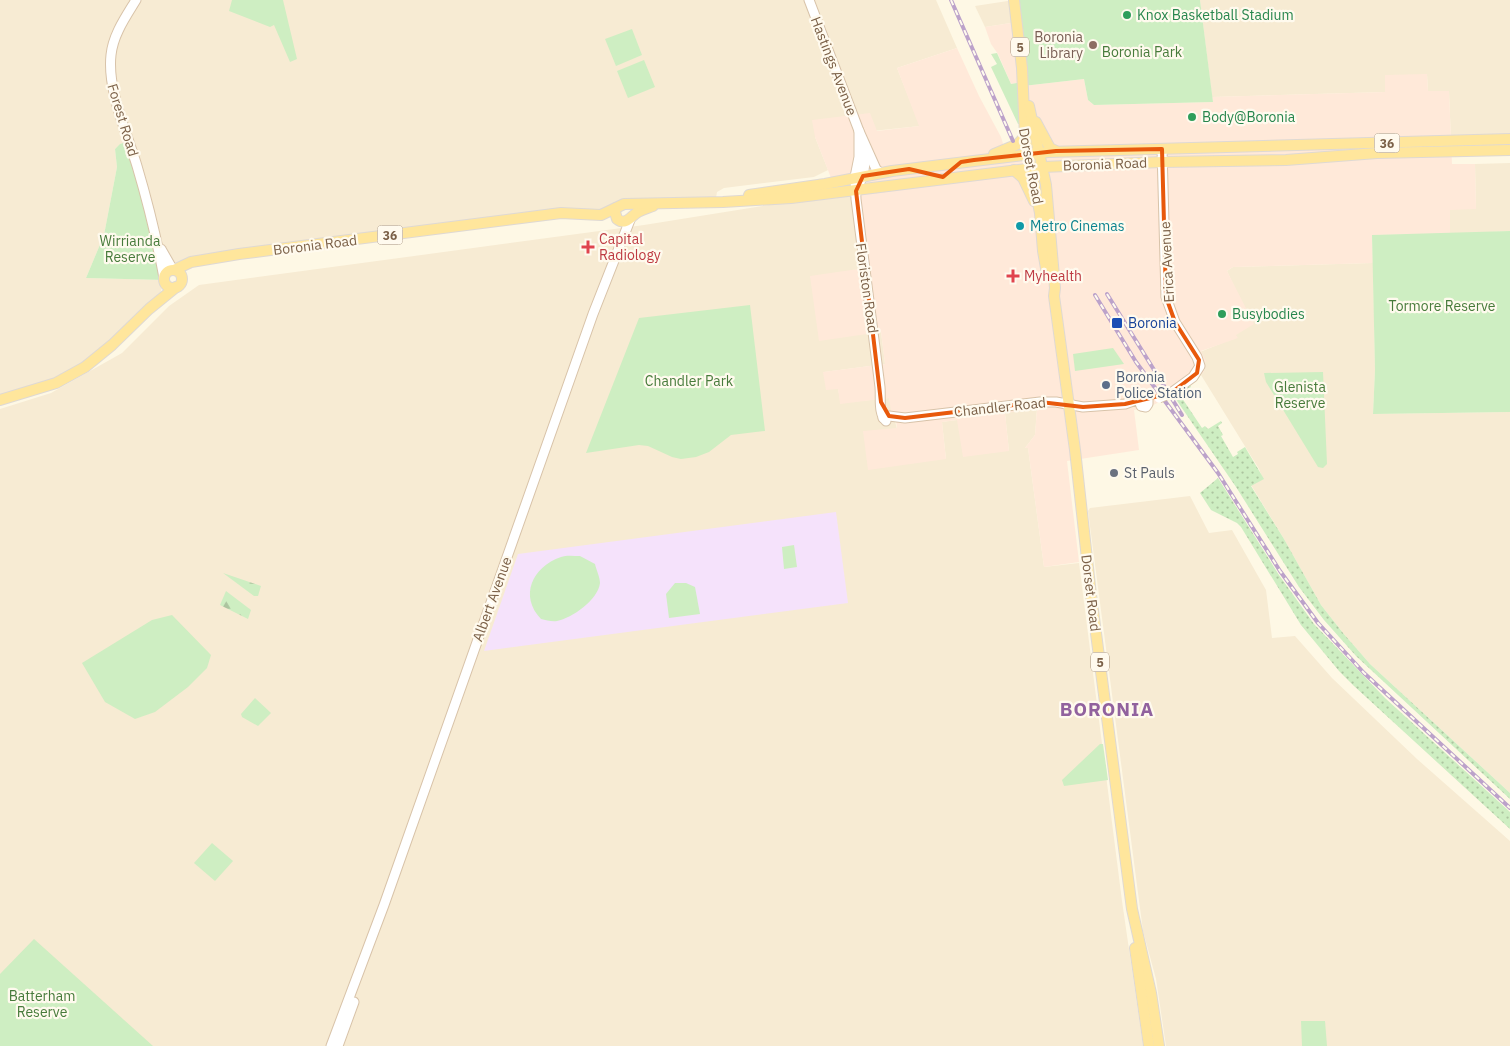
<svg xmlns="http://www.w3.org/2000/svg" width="1510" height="1046" font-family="'IBM Plex Sans',sans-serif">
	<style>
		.residential { fill: #f7ebd3 }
		.commercial { fill: #ffe9d9 }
		.education { fill: #f5e2fb }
		.grass { fill: url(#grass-dots) }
		.forest { fill: url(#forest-firs) }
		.green { fill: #ceeec2 }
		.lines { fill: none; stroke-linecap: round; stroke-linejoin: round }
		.secondary-casing { stroke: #d8c3a9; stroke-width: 11 }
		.primary-casing { stroke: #dfd9d3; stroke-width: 12 }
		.secondary { stroke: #fff; stroke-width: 9 }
		.primary { stroke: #ffe69c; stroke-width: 10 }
		.rail-casing { stroke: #bca2ca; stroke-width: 4 }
		.rail { stroke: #fffaee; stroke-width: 2; stroke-dasharray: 5.5; stroke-linecap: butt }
		.secondary-bridge-casing { stroke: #d8c3a9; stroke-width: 11; stroke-linecap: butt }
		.secondary-bridge { stroke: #fff; stroke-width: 9 }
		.marked { fill: none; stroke: #e8590c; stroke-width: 4; stroke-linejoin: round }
		.leisure-dot { fill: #2e9e5b; stroke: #fffaee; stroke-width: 2 }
		.education-dot { fill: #8d6e63; stroke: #fffaee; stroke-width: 2 }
		.culture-dot { fill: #0f9aa8; stroke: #fffaee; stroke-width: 2 }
		.health-dot { fill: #e0444e; stroke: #fffaee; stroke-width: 2 }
		.transit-dot { fill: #1a4fb4; stroke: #fffaee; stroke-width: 2 }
		.service-dot { fill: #5c6f8a; stroke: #fffaee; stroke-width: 2 }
		.worship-dot { fill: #6b7280; stroke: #fffaee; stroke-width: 2 }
		.labels { text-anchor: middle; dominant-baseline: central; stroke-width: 4.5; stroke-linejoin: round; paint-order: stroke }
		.shield { fill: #fffaee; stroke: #a38e79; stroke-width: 1 }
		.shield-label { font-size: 12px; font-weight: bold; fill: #7b6047 }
		.leisure-label { font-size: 14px; fill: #27864d; stroke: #fffaee; text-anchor: start }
		.education-label { font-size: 14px; fill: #785e54; stroke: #fffaee; text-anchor: end }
		.park-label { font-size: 14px; fill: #477b3b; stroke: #fffaee }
		.street-label { font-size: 14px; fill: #7b6047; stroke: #fffaee }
		.culture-label { font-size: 14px; fill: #0d838f; stroke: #fffaee; text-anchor: start }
		.health-label { font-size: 14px; fill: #be3a42; stroke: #fffaee; text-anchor: start }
		.transit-label { font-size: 14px; fill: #164399; stroke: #fffaee; text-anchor: start }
		.service-label { font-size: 14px; fill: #4e5e75; stroke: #fffaee; text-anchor: start }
		.worship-label { font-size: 14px; fill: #5b616d; stroke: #fffaee; text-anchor: start }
		.district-label { font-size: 19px; font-weight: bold; letter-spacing: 1px; fill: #91629e; stroke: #fffaee }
	</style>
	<defs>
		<pattern id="grass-dots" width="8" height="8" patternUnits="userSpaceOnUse" patternTransform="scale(1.25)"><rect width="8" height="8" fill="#ceeec2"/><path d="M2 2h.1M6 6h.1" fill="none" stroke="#acc49f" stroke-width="1.8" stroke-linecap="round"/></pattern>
		<pattern id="forest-firs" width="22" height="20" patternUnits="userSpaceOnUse" patternTransform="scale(1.25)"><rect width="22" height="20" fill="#ceeec2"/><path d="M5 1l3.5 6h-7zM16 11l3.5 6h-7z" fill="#acc49f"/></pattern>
	</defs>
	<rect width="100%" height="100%" fill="#fef8e5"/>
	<!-- residential -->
	<g class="residential">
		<polygon points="0,0 936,0 957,48 897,68 920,126 815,137 828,170 814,177 724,188 717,192 716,198 646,203 609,212 561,213 239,254 174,270 158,242 129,141 122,143 115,149 117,167 104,235 86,278 164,280 161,291 158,297 85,367 0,400"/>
		<polygon points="1014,0 1017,22 985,27 975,6"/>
		<polygon points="1200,0 1510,0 1510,139 1451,141 1449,91 1428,91 1427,74 1386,92 1212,97"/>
		<polygon points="1510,163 1510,231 1450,234 1449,209 1476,209 1475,164"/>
		<polygon points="856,191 858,270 810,277 881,332 885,364 824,372 838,389 841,403 889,398 897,429 946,459 942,422 957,420 1009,451 1005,413 1037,408 1035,435 1025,448 1028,448 1044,567 1079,563 1122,901 1143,1046 0,1046 0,409 51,393 122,353 169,306 199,285 644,225"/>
		<polygon points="1373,263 1375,370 1373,414 1510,412 1510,793 1370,664 1343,633 1321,605 1284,539 1251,485 1263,479 1259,469 1201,375 1205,369 1200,352 1237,337 1235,335 1232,282 1227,271 1233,267"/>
		<polygon points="1190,496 1209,533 1232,530 1266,590 1272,638 1295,636 1332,678 1417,759 1510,841 1510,1046 1166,1046 1156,979 1143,931 1088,511 1090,508"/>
	</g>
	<!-- commercial -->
	<g class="commercial">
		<polygon points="1017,22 1023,82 1011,84 998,54 991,44 985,27"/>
		<polygon points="957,48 979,96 1001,137 1004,147 1023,140 1023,86 1084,79 1088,100 1094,105 1213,102 1212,97 1385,92 1385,75 1427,74 1428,91 1449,91 1452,164 1475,164 1476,209 1450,210 1450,234 1372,235 1373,263 1233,267 1227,271 1254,324 1236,335 1238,338 1201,351 1206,361 1204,364 1204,372 1188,386 1148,408 1134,410 1139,450 1067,461 1079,562 1044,567 1028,448 1025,448 1035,435 1037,409 1005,413 1009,451 963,457 957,420 942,422 946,459 868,470 863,431 897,428 895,414 891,411 889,398 840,404 838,389 826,390 823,372 885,364 881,332 819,341 810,276 858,269 856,191 855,178 833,183 815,137 812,120 870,113 877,131 919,126 897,68"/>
	</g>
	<!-- education -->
	<polygon class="education" points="836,512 848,603 484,651 518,554"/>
	<!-- grass -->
	<g class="grass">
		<polygon points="1190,385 1191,387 1184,392 1185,395 1182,398 1202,428 1205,426 1208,429 1221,421 1222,423 1218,426 1223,435 1221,436 1233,457 1238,454 1237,452 1245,447 1264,479 1251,486 1284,539 1321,605 1343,633 1370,664 1510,793 1510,799 1356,656 1324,620 1299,587 1236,487 1173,395"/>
		<polygon points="1218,478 1279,575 1314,624 1385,698 1510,812 1510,829 1354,686 1339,671 1301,625 1241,527 1237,523 1211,510 1200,493"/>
	</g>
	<!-- forest -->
	<g class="forest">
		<polygon points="223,573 261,586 258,596 254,596"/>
		<polygon points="226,591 251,610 248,619 220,605"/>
	</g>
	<!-- green -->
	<g class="green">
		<polygon points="232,0 283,0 297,59 290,62 274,25 270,27 229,11"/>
		<polygon points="1014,0 1200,0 1213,102 1094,105 1088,100 1084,79 1023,86 1023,123 1018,124 991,67 997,64 991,54 997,53 1011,84 1023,82"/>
		<polygon points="632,29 642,55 616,66 605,39"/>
		<polygon points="644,60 655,87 628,98 617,71"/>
		<polygon points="129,141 164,280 86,278 104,235 117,167 115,149 120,144"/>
		<polygon points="1510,231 1510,412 1373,414 1375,370 1372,235"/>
		<polygon points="750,305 765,431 731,435 709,452 696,457 681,459 672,457 648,446 639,445 586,453 639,318"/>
		<polygon points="1113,348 1124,364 1075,371 1073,354"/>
		<polygon points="1323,372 1327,464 1323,468 1318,467 1266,382 1264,373"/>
		<polygon points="794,545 797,567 784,569 782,547"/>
		<path d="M580 556 595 564C596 569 600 577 600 583 598 600 572 618 557 621 552 622 546 620 541 619 519 596 532 567 561 557 566 555 574 556 580 556Z"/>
		<polygon points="675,583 686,583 695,587 700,614 669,618 666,594"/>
		<polygon points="172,615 211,655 207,668 188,687 155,712 135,719 105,702 82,663 152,620"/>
		<polygon points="255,698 271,713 258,726 242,717 241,714"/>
		<polygon points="1100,744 1103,744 1108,780 1064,786 1062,780"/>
		<polygon points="212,843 233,861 215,881 194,863"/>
		<polygon points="34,939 153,1046 0,1046 0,974"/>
		<polygon points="1301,1021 1325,1021 1327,1046 1302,1046"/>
	</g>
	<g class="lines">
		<!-- secondary casing -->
		<g class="secondary-casing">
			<g id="secondary">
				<path d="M136 0C125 18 113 35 111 55 107 90 127 133 137 166 148 203 157 240 164 278"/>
				<polyline points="809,0 859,131 876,169 880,173"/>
				<path d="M859 131V157L855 177 856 199 880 387C881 398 878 413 886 421"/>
				<polyline points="1162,149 1166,297 1175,322 1197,357 1200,366 1193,377 1171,393"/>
				<polyline points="860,182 863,176 867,151"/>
				<polyline points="161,249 173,270"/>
				<polyline points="883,418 889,416 905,418 1040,402 1056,402 1083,407 1125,404 1144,397 1148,399 1148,404 1146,407 1141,406 1139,400"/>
				<polyline points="331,1046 384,905 593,314 630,220"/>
				<polyline points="338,1046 354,1002"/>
			</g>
		</g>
		<!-- primary casing -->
		<g class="primary-casing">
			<g id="primary">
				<polyline points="1014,0 1022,68 1025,136 1040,213 1043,251 1047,274"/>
				<polyline points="1029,106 1046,185 1055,288 1054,296 1075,450 1091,595 1132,909 1151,993 1159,1046"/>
				<polyline points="1036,122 1050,148 1056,151"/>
				<polyline points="994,154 1018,144 1025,136"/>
				<polyline points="1014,170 1023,178 1034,201"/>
				<polyline points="749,195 825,184 892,171 1048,152 1510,139"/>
				<path d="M616 208 615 212 617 219C626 226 630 217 638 212 643 209 648 208 653 206"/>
				<polyline points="174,270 191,262 239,254 561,213 601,215 624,204 723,202 791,198 1043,167 1162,162 1286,160 1377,153 1510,150"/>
				<circle cx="173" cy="279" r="9"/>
				<polyline points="0,400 56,383 85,367 112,345 149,309 176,287"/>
				<polyline points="1135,948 1149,1046"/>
			</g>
		</g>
		<!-- secondary -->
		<use href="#secondary" class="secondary"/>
		<!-- primary -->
		<use href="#primary" class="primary"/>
		<!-- rail casing -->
		<g class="rail-casing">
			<g id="rail">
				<polyline points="951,0 1013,141"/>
				<polyline points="1107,294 1182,415"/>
				<polyline points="1095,295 1136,362 1218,473 1280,571 1318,623 1364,673 1510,808"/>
			</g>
		</g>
		<!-- rail -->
		<use href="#rail" class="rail"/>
		<!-- secondary-bridge casing -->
		<g class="secondary-bridge-casing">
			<polyline id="secondary-bridge" points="1159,398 1171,393"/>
		</g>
		<!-- secondary-bridge -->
		<use href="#secondary-bridge" class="secondary-bridge"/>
	</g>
	<!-- marked area -->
	<path class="marked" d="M1162 149 1166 297 1175 322 1199 360 1197 373 1171 393 1125 404 1083 407 1040 402 905 418 889 416 881 402 856 191 863 176 909 169 943 177 961 162 974 160 1056 151Z"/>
	<!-- markers -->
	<g class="leisure-dot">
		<circle cx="1127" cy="15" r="5"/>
		<circle cx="1192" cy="117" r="5"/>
		<circle cx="1222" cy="314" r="5"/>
	</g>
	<circle class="education-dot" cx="1093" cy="45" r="5"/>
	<circle class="culture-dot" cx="1020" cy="226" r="5"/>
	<g class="health-dot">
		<path d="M585.5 239.5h5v5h5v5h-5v5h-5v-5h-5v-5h5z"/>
		<path d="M1010.5 268.5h5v5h5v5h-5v5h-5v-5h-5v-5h5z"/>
	</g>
	<rect class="transit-dot" x="1111" y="317" width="12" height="12" rx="2.5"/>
	<circle class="service-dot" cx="1106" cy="385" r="5"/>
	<circle class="worship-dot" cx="1114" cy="473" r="5"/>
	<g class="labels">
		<!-- shield labels -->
		<g class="shield">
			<rect x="1011" y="37.5" width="18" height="19" rx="4"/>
			<rect x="1374.5" y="133.5" width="25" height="19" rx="4"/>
			<rect x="377.5" y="225.5" width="25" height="19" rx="4"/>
			<rect x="1091" y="652.5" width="18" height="19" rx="4"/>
		</g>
		<g class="shield-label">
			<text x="1020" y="47">5</text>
			<text x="1387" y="143">36</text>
			<text x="390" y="235">36</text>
			<text x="1100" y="662">5</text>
		</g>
		<!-- leisure labels -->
		<g class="leisure-label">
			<text x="1137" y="15">Knox Basketball Stadium</text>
			<text x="1202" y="117">Body@Boronia</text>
			<text x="1232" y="314">Busybodies</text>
		</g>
		<!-- education labels -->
		<g class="education-label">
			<text x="1083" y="37">Boronia<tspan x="1083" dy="16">Library</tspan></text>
		</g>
		<!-- park labels -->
		<g class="park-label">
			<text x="1142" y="52">Boronia Park</text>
			<text x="130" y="241">Wirrianda<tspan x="130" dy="16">Reserve</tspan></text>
			<text x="1442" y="306">Tormore Reserve</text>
			<text x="689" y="381">Chandler Park</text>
			<text x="1300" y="387">Glenista<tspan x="1300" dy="16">Reserve</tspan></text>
			<text x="42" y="996">Batterham<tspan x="42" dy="16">Reserve</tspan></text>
		</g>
		<!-- street labels -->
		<g class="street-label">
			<text transform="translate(834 66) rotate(69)">Hastings Avenue</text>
			<text transform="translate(123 120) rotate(73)">Forest Road</text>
			<text transform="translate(1105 164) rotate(-2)">Boronia Road</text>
			<text transform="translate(1031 166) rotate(79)">Dorset Road</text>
			<text transform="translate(315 245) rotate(-7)">Boronia Road</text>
			<text transform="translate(1167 262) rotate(-93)">Erica Avenue</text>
			<text transform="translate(867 288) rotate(82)">Floriston Road</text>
			<text transform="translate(1000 407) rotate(-6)">Chandler Road</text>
			<text transform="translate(1091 593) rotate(83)">Dorset Road</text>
			<text transform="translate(492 599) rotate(-70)">Albert Avenue</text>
		</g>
		<!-- culture labels -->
		<g class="culture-label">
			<text x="1030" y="226">Metro Cinemas</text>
		</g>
		<!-- health labels -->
		<g class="health-label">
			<text x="599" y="239">Capital<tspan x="599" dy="16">Radiology</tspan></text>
			<text x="1024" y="276">Myhealth</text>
		</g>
		<!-- transit labels -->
		<g class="transit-label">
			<text x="1128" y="323">Boronia</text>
		</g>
		<!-- service labels -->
		<g class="service-label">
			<text x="1116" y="377">Boronia<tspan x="1116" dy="16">Police Station</tspan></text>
		</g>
		<!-- worship labels -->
		<g class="worship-label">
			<text x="1124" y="473">St Pauls</text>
		</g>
		<!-- district labels -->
		<g class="district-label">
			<text x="1107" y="709">BORONIA</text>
		</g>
	</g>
</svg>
